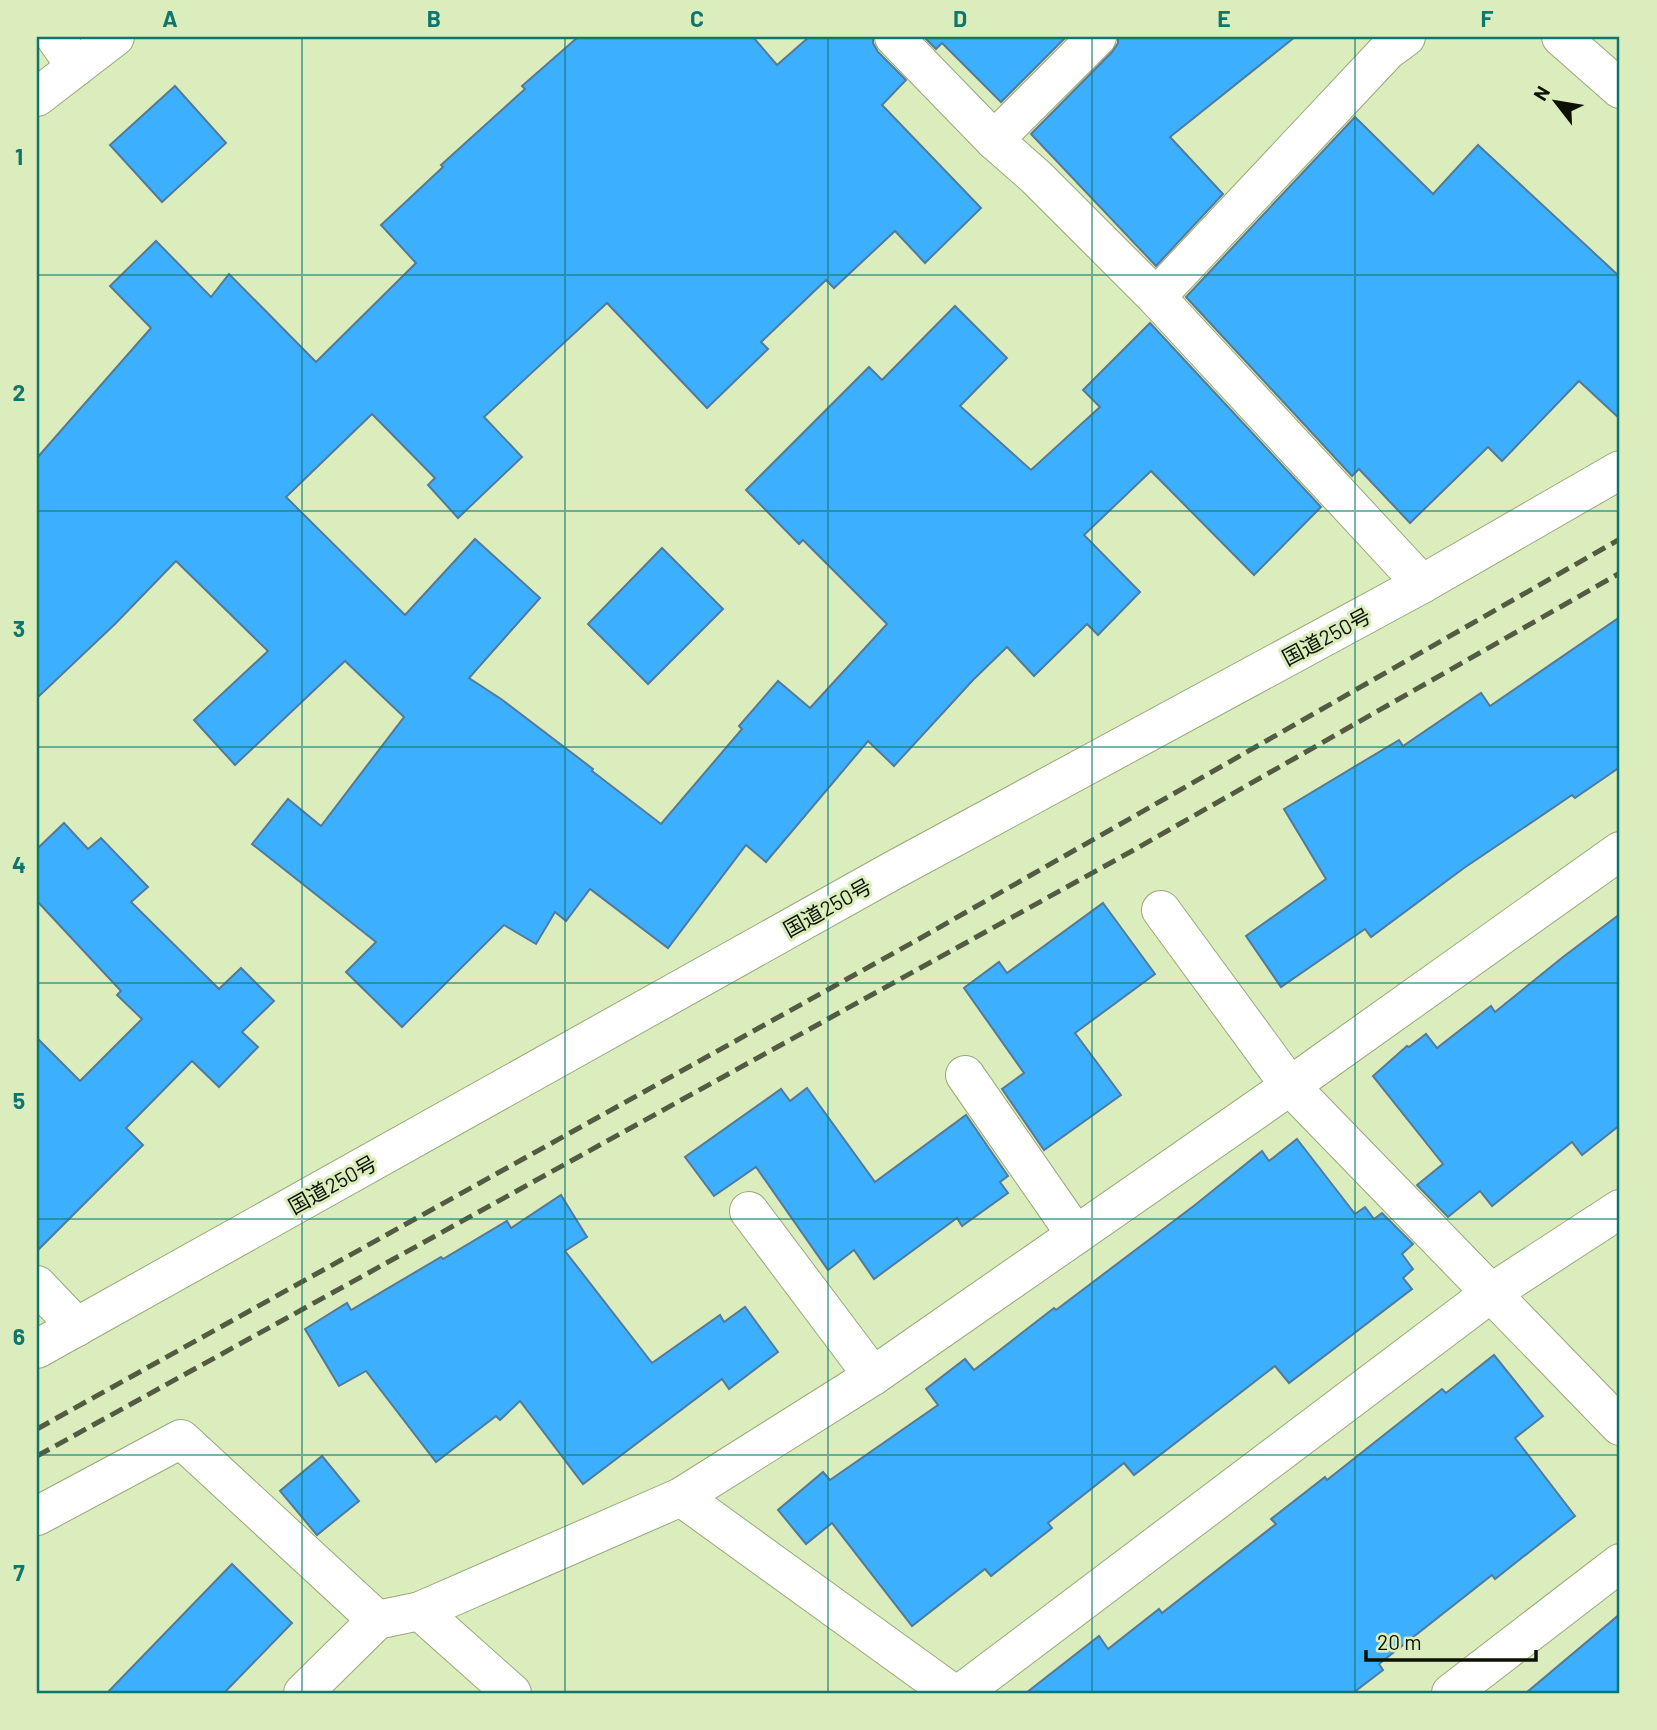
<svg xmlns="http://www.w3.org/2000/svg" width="1657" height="1730" font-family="Barlow,'Noto Sans JP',sans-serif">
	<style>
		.building { fill: #3cafff; stroke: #537a99; stroke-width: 2 }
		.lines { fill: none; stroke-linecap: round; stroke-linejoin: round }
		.street-casing { stroke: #98a87a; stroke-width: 40 }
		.highway-casing { stroke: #98a87a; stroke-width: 40 }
		.street { stroke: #fff; stroke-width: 38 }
		.highway { stroke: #fff; stroke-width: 38 }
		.rail { stroke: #535c42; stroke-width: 5; stroke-dasharray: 14 7; stroke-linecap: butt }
		.grid { fill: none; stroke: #0f766e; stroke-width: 2; stroke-opacity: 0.55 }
		.labels { text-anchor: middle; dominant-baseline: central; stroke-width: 6; stroke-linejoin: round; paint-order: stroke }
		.street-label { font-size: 21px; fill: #0c1102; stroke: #dcedbd }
		.neatline { fill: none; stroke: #0f766e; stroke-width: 2.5 }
		.grid-label { font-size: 23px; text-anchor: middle; font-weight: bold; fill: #0f766e }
	</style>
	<rect width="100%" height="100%" fill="#dcedbd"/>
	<!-- building -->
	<g class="building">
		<polygon points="578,37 753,37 777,65 809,37 873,37 873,43 878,52 906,80 882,105 981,208 925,263 895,231 834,288 826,280 761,342 768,349 707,408 607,303 484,417 522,457 458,518 428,485 435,478 372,414 286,497 405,615 475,539 540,598 469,678 501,699 593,769 592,771 661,824 742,729 739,726 778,681 810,708 887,624 803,540 799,544 746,490 869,367 882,380 955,306 1007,358 960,406 1031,470 1100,407 1083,390 1150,323 1321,507 1254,575 1151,471 1084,535 1140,592 1098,635 1087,624 1034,676 1007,647 973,680 894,766 868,741 766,862 746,845 668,948 590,889 566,921 555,912 536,944 504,925 402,1027 346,972 376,942 252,844 288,799 321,826 404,717 345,661 235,765 194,720 268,651 176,561 115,624 37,698 37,458 151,328 110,286 156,241 211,297 229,274 316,362 416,263 381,225 443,167 441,165 525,89 522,86"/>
		<polygon points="924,37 1066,37 1001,102 942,43 936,49"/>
		<polygon points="1118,37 1295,37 1170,137 1223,194 1156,266 1031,134 1112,52 1118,43"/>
		<polygon points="175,86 226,143 162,202 110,145"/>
		<polygon points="1355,117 1433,194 1478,145 1620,277 1620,419 1579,381 1502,461 1488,447 1410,523 1359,469 1352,476 1186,297"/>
		<polygon points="662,548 723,609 648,684 588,624"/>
		<polygon points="1620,617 1620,767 1575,798 1572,795 1464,868 1371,937 1365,929 1281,987 1246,936 1326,879 1284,809 1399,740 1403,746 1481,693 1490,706"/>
		<polygon points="64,823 88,849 101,838 148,887 131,902 219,989 241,968 274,1001 242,1032 258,1047 219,1087 192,1061 126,1128 143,1145 37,1251 37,1038 80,1081 142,1019 117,995 121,991 37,901 37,849"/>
		<polygon points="1103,903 1155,974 1075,1033 1121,1095 1044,1150 1002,1089 1024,1073 964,988 999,962 1007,973"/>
		<polygon points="1620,914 1620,1125 1582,1155 1572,1142 1492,1206 1480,1191 1448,1217 1417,1185 1443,1164 1373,1076 1407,1046 1409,1047 1426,1034 1437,1048 1491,1006 1495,1012 1563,957"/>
		<polygon points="807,1088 875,1182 966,1115 1008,1176 1000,1182 1008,1193 962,1226 957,1218 874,1279 854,1250 828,1270 756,1167 714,1196 685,1157 781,1089 790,1101"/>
		<polygon points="1297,1139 1355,1214 1365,1207 1374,1219 1382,1213 1413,1244 1402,1254 1413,1269 1403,1278 1412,1289 1289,1383 1275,1366 1134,1475 1124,1463 1048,1523 1052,1528 991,1576 985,1569 912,1626 832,1523 806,1544 778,1510 823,1472 830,1480 938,1405 926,1389 965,1359 974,1370 1054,1308 1056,1310 1195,1205 1262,1151 1269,1161"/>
		<polygon points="561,1195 587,1237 565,1251 652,1363 720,1315 724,1322 745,1307 778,1352 729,1389 722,1379 583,1484 520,1401 500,1420 496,1416 436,1462 366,1371 339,1386 305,1329 347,1303 351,1310 441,1257 443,1259 507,1221 511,1228"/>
		<polygon points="1494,1355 1543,1416 1515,1438 1575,1516 1495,1579 1492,1575 1379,1664 1383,1670 1353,1693 1026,1693 1099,1636 1108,1649 1159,1609 1162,1613 1276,1524 1271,1519 1325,1477 1327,1480 1442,1389 1446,1393"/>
		<polygon points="322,1456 359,1501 317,1535 280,1491"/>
		<polygon points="232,1564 292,1623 224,1693 107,1693"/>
		<polygon points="1620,1614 1620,1693 1526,1693"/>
	</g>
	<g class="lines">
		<!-- street casing -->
		<g class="street-casing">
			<g id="street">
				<polyline points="55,37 76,67"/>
				<polyline points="894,37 994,140 1036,177 1156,297 1422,584"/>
				<polyline points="1561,37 1620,89"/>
				<polyline points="37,97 115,37"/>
				<polyline points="994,140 1097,37"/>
				<polyline points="1156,297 1387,51 1406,37"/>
				<polyline points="1161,910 1290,1086 1620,1426"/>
				<polyline points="965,1075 1076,1235"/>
				<polyline points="749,1211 873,1376"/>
				<polyline points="37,1285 77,1327"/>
				<polyline points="681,1497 952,1693"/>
				<polyline points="37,1516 181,1439 377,1620"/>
				<polyline points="420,1611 512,1693"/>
				<polyline points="303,1693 377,1620 420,1611 681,1497 873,1376 1290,1086 1620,851"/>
				<polyline points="961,1693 1491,1293 1620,1209"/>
				<polyline points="1451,1693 1620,1563"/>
			</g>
		</g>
		<!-- highway casing -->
		<g class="highway-casing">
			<polyline id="highway" points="37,1349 892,871 1422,584 1620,470"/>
		</g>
		<!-- street -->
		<use href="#street" class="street"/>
		<!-- highway -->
		<use href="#highway" class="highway"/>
		<!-- rail -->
		<g class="rail">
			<polyline points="37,1429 919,939 1620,539"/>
			<polyline points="37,1456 1132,851 1620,573"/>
		</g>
	</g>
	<!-- grid -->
	<path class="grid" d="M302 37V1693M565 37V1693M828 37V1693M1092 37V1693M1355 37V1693M37 275H1620M37 511H1620M37 747H1620M37 983H1620M37 1219H1620M37 1455H1620"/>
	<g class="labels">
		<!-- street labels -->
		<g class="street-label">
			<text transform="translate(1326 636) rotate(-28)">国道250号</text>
			<text transform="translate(827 907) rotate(-29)">国道250号</text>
			<text transform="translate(332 1184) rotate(-29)">国道250号</text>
		</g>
	</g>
	<!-- border -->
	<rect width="1657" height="1730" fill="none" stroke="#dcedbd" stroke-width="77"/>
	<!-- north arrow -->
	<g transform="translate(1556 102) rotate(301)" stroke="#dcedbd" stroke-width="5" paint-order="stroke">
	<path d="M0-5L12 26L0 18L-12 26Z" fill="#0c1102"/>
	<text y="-10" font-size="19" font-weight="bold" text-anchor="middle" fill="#0c1102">N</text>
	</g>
	<!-- scale -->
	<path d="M1366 1650v10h170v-10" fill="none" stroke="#0c1102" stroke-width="3.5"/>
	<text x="1377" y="1650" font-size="21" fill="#0c1102" stroke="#dcedbd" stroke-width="5" paint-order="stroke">20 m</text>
	<rect x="38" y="38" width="1580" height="1654" class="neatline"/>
	<g class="grid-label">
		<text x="170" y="27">A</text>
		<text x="434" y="27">B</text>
		<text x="697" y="27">C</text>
		<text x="960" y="27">D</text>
		<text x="1224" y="27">E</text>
		<text x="1487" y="27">F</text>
		<text x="19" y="165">1</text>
		<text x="19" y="401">2</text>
		<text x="19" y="637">3</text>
		<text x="19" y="873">4</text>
		<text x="19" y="1109">5</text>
		<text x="19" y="1345">6</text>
		<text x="19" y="1581">7</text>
	</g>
</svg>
